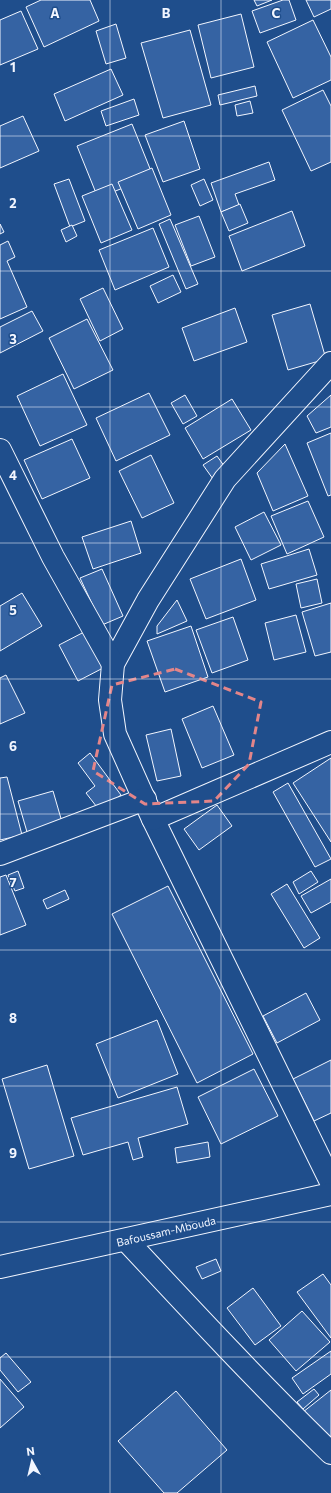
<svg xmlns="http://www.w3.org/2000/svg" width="331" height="1493" font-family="Commissioner,sans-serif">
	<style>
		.building { fill: #3563a3; stroke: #f2f6ff }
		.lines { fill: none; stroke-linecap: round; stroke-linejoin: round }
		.street-casing { stroke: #f2f6ff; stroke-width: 24 }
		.highway-casing { stroke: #f2f6ff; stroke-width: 24 }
		.street { stroke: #1f4e8c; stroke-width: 22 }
		.highway { stroke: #1f4e8c; stroke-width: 22 }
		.marked { fill: none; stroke: #e38589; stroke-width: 3; stroke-dasharray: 8 5; stroke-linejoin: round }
		.grid { fill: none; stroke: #f2f6ff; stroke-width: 1; stroke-opacity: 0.55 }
		.labels { text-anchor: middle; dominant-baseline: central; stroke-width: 3; stroke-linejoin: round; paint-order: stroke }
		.street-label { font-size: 11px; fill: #f2f6ff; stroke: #1f4e8c }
		.grid-label { font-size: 13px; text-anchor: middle; font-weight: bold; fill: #f2f6ff; stroke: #1f4e8c; stroke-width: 3; stroke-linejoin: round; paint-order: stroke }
	</style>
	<rect width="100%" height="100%" fill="#1f4e8c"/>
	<!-- building -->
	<g class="building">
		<polygon points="41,0 90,0 99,21 44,47 26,7"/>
		<polygon points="254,0 272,0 257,6"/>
		<polygon points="283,0 289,0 296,20 260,33 252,11"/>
		<polygon points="306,0 331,0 331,9 314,17"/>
		<polygon points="21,11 38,49 0,65 0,20"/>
		<polygon points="241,14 254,67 211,78 198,25"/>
		<polygon points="313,20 331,57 331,80 293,98 267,42"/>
		<polygon points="116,24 126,58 106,64 96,31"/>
		<polygon points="190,30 211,105 163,118 141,43"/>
		<polygon points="111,69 123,95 65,121 54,94"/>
		<polygon points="255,86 257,96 220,105 218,95"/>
		<polygon points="323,90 331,106 331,162 311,171 282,110"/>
		<polygon points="134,99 139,115 106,126 101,111"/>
		<polygon points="250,101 253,113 237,116 235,105"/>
		<polygon points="23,116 39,151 0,168 0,126"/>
		<polygon points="184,121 200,169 163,182 145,135"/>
		<polygon points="132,124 153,176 98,198 77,146"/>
		<polygon points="269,162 275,180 235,194 239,205 221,212 211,183"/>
		<polygon points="152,168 171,215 138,229 118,182"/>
		<polygon points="69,179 85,221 70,227 54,184"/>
		<polygon points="204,179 213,200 200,206 191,185"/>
		<polygon points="112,184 132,230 101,243 82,196"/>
		<polygon points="240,204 248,223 229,231 221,212"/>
		<polygon points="292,211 305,246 242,271 229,236"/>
		<polygon points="199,216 215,257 191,266 175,225"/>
		<polygon points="170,219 198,284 186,289 159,224"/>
		<polygon points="0,224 4,232 0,234"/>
		<polygon points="72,225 77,236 66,242 61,230"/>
		<polygon points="153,228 169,267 115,290 99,250"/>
		<polygon points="8,241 15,257 7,261 27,307 0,319 0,245"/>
		<polygon points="173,275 181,292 158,303 150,286"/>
		<polygon points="103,288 123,329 100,341 80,299"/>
		<polygon points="310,304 326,359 288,370 272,315"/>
		<polygon points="235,308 247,342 194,361 182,328"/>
		<polygon points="32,311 43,331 0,353 0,327"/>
		<polygon points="87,319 113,370 74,389 49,338"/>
		<polygon points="63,374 87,425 40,446 17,396"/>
		<polygon points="149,393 170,435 116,461 96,418"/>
		<polygon points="185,395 197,416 183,424 171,403"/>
		<polygon points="331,395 331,427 316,433 307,416"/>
		<polygon points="232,399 251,430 203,459 185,428"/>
		<polygon points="331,433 331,495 328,496 307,443"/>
		<polygon points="72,439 90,478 42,499 24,460"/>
		<polygon points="285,444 308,496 273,511 257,473"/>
		<polygon points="151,455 174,503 142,518 119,471"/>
		<polygon points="217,456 227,470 213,479 203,465"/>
		<polygon points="308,501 324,537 287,554 271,516"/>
		<polygon points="264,512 281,545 251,560 235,527"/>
		<polygon points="131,521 141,553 93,569 82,537"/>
		<polygon points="309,549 317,575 269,589 261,564"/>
		<polygon points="241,559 256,600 206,619 190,579"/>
		<polygon points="102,569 123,616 102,625 80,578"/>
		<polygon points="317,579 322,603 301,608 296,584"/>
		<polygon points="22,593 42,626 0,651 0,606"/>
		<polygon points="177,600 187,621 157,634 157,626"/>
		<polygon points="331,603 331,652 315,656 302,612"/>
		<polygon points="296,615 306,652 274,660 265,623"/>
		<polygon points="233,617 248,660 212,673 196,630"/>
		<polygon points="191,626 208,677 165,692 147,641"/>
		<polygon points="86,631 105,667 78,681 59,645"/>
		<polygon points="6,675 25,713 0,724 0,678"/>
		<polygon points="213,706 234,755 202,768 182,719"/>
		<polygon points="171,729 181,776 157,781 146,735"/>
		<polygon points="90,753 121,795 100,811 86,793 95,786 78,763"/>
		<polygon points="331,758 331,842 293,783"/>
		<polygon points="7,777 22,835 0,840 0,778"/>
		<polygon points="288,783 331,859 315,867 273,792"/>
		<polygon points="53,791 62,822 27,832 18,801"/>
		<polygon points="217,805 232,826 199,850 184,829"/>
		<polygon points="18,871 24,888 15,891 8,875"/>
		<polygon points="311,871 318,882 299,894 293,882"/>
		<polygon points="6,875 26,925 0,935 0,877"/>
		<polygon points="331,879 331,902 311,913 301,896"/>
		<polygon points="287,884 320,938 304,948 271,894"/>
		<polygon points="168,886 253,1054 197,1083 112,914"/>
		<polygon points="65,890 69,899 47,909 43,900"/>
		<polygon points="306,993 320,1020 277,1043 263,1016"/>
		<polygon points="157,1020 178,1074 118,1098 96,1044"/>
		<polygon points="331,1060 331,1113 314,1121 293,1079"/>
		<polygon points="47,1065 74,1156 29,1169 2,1079"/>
		<polygon points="254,1069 278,1116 221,1144 198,1097"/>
		<polygon points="177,1087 188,1124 138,1138 143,1157 133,1160 128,1142 83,1155 71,1118"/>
		<polygon points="208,1142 210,1157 177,1163 175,1148"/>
		<polygon points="216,1259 221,1271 202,1279 196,1267"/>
		<polygon points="323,1274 331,1285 331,1338 297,1292"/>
		<polygon points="253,1288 281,1326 255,1345 227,1308"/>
		<polygon points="302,1311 330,1342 296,1371 269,1340"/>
		<polygon points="331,1351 331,1374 303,1394 292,1378"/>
		<polygon points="6,1353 31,1382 18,1392 0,1370 0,1358"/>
		<polygon points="0,1379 24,1407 0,1428"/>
		<polygon points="314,1389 319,1395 303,1409 297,1402"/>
		<polygon points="331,1390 331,1447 303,1412"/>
		<polygon points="176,1391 227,1450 177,1493 164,1493 118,1441"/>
	</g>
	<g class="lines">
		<!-- street casing -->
		<g class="street-casing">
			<g id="street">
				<polyline points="331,363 225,479 148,600 113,664 110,700 115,734 153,819 331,1182"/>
				<polyline points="0,450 53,557 113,664"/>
				<polyline points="153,819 331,742"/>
				<polyline points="0,854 145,799"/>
				<path d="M126 1240C193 1312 260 1384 331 1453"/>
			</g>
		</g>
		<!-- highway casing -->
		<g class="highway-casing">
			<polyline id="highway" points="0,1267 331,1194"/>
		</g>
		<!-- street -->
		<use href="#street" class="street"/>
		<!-- highway -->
		<use href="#highway" class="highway"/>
	</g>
	<!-- marked area -->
	<path class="marked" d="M175 669 261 702 249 764 214 801 145 804 93 771 112 685Z"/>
	<!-- grid -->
	<path class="grid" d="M110 0V1493M221 0V1493M0 136H331M0 271H331M0 407H331M0 543H331M0 679H331M0 814H331M0 950H331M0 1086H331M0 1222H331M0 1357H331"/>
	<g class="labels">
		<!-- street labels -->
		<g class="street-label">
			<text transform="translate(166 1231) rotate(-13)">Bafoussam-Mbouda</text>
		</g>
	</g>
	<g class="grid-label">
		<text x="55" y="18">A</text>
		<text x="166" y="18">B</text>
		<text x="276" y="18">C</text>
		<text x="13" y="72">1</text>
		<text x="13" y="208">2</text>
		<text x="13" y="344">3</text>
		<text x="13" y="480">4</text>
		<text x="13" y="615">5</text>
		<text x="13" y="751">6</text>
		<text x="13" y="887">7</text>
		<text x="13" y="1023">8</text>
		<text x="13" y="1158">9</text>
	</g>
	<!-- north arrow -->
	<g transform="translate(32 1461) rotate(352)" stroke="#1f4e8c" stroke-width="3" paint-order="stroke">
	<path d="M0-3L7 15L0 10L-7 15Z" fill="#f2f6ff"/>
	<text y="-6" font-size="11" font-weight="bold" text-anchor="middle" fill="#f2f6ff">N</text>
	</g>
</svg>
